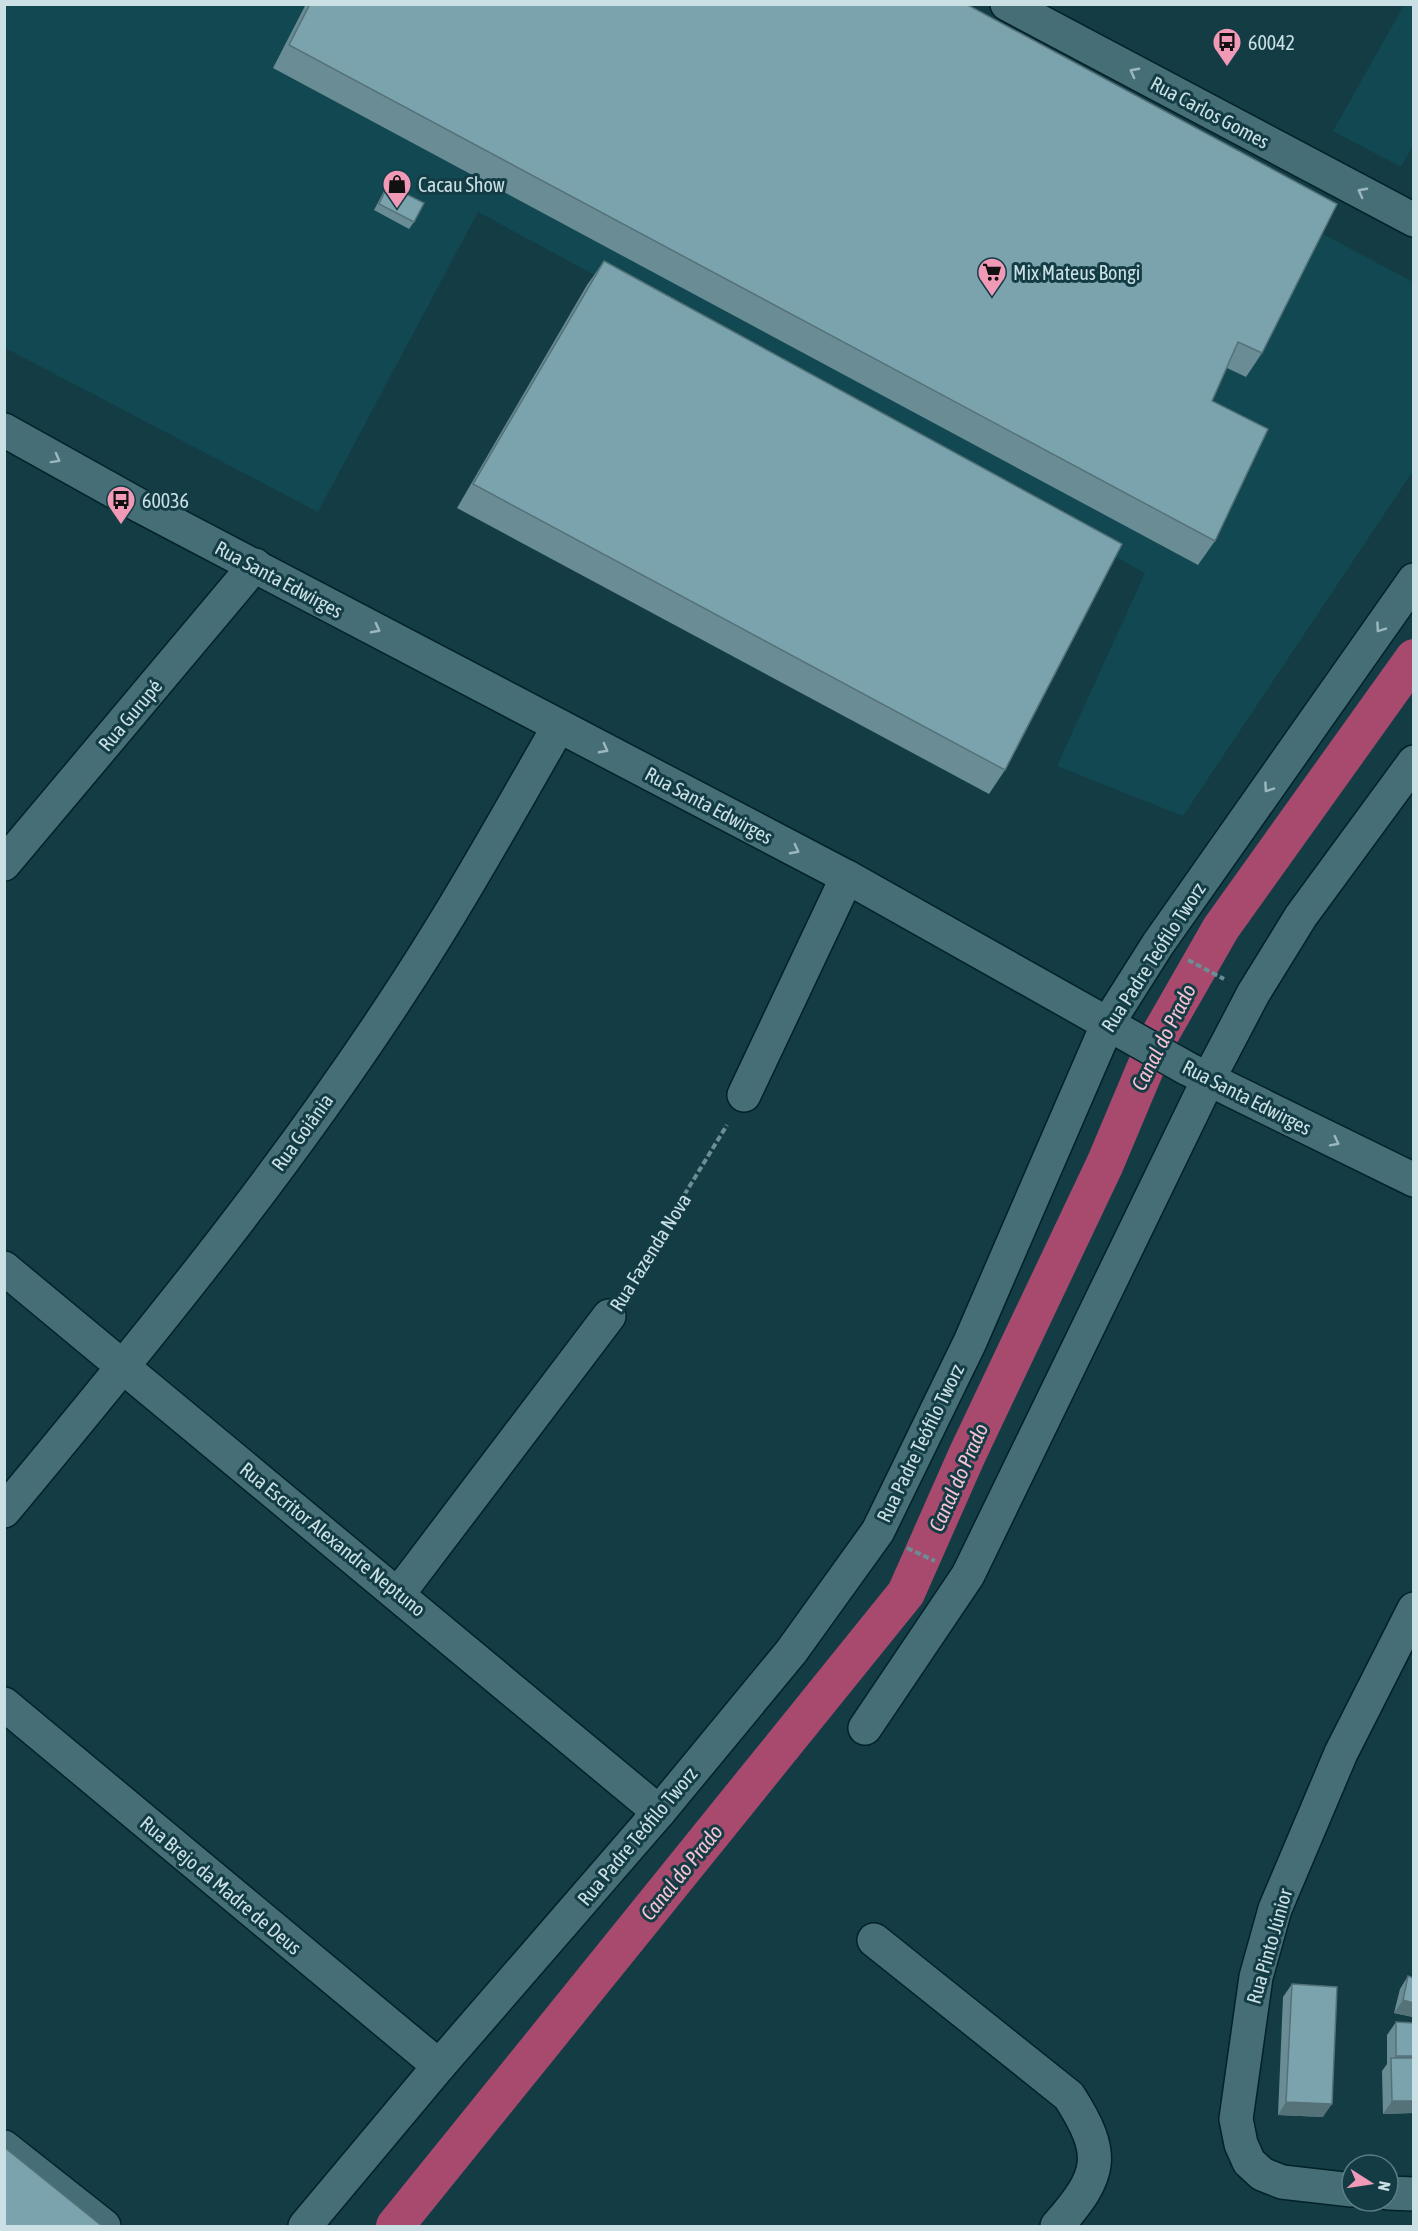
<svg xmlns="http://www.w3.org/2000/svg" width="1418" height="2231" font-family="'Asap Condensed',sans-serif">
	<style>
		.built { fill: #114852 }
		.lines { fill: none; stroke-linecap: round; stroke-linejoin: round }
		.canal { stroke: #a74a6e; stroke-width: 38 }
		.minor-casing { stroke: #032228; stroke-width: 36 }
		.path { stroke: #6d8d94; stroke-width: 4; stroke-dasharray: 6 3; stroke-linecap: butt }
		.minor { stroke: #466e77; stroke-width: 33 }
		.wall { fill: #698c95 }
		.shaded-wall { fill: #557279 }
		.building { fill: #7aa3ad; stroke: #557279; stroke-width: 1.5 }
		.oneway { stroke: #9cb8be }
		.labels { text-anchor: middle; dominant-baseline: central; stroke-width: 6; stroke-linejoin: round; paint-order: stroke }
		.poi-label { font-size: 20px; fill: #cae0e5; stroke: #133c45; text-anchor: start }
		.street-label { font-size: 20px; fill: #cae0e5; stroke: #133c45 }
		.water-label { font-size: 21px; font-style: italic; fill: #f7c2d3; stroke: #133c45 }
	</style>
	<rect width="100%" height="100%" fill="#133c45"/>
	<!-- built -->
	<g class="built">
		<polygon points="4,5 894,5 1413,282 1413,471 1183,816 1057,766 1145,573 478,212 318,512 5,348"/>
		<polygon points="1404,5 1413,5 1414,144 1401,167 1333,131"/>
	</g>
	<g class="lines">
		<!-- canal -->
		<polyline class="canal" points="395,2226 906,1593 967,1455 1105,1164 1158,1038 1221,928 1414,658"/>
		<!-- minor casing -->
		<g class="minor-casing">
			<g id="minor">
				<polyline points="1007,4 1414,220"/>
				<polyline points="4,430 142,507 847,877 1188,1069 1414,1180"/>
				<polyline points="4,864 255,565"/>
				<polyline points="744,1095 847,877"/>
				<polyline points="4,1268 659,1812"/>
				<path d="M4 1511C157 1327 311 1139 437 935 480 866 519 795 559 726"/>
				<polyline points="399,1593 609,1316"/>
				<polyline points="4,1704 439,2066"/>
				<polyline points="865,1728 968,1575 1209,1078 1253,994 1301,916 1414,762"/>
				<path d="M874 1940 1069 2096C1107 2155 1102 2175 1057 2226"/>
				<polyline points="4,2147 104,2226"/>
				<polyline points="1352,2190 1282,2182 1262,2174 1249,2162 1241,2144 1236,2119 1256,1977 1275,1909 1341,1753 1414,1609"/>
				<polyline points="1388,2193 1414,2194"/>
				<polyline points="305,2226 439,2066 659,1812 791,1652 878,1531 970,1342 1108,1023 1158,944 1414,580"/>
			</g>
		</g>
		<!-- path -->
		<g class="path">
			<polyline points="1188,960 1224,979"/>
			<polyline points="628,1287 727,1125"/>
			<polyline points="907,1548 935,1561"/>
		</g>
		<!-- minor -->
		<use href="#minor" class="minor"/>
	</g>
	<!-- wall -->
	<g class="wall">
		<polygon points="306,4 966,4 1262,353 1246,377 1227,368 1212,401 1215,541 1198,565 273,68"/>
		<polygon points="388,185 414,222 409,229 374,210 384,191"/>
		<polygon points="604,261 1005,770 989,794 457,508 587,285"/>
		<polygon points="1408,1976 1413,1978 1413,2017 1394,2013 1400,1989"/>
		<polygon points="1292,1984 1323,2117 1278,2115 1283,1997"/>
		<polygon points="1396,2022 1413,2113 1383,2114 1382,2071 1387,2064 1387,2035"/>
	</g>
	<!-- shaded-wall -->
	<g class="shaded-wall">
		<polygon points="1403,2000 1413,2003 1413,2017 1394,2013"/>
		<polygon points="1396,2056 1413,2056 1413,2069 1391,2063"/>
		<polygon points="1392,2101 1413,2101 1413,2113 1383,2114"/>
		<polygon points="1286,2102 1332,2104 1323,2117 1278,2115"/>
	</g>
	<!-- building -->
	<g class="building">
		<polygon points="310,4 966,4 1337,204 1262,353 1238,342 1212,401 1268,429 1215,541 289,45"/>
		<polygon points="388,185 424,203 414,222 379,204"/>
		<polygon points="604,261 1122,544 1005,770 473,484"/>
		<polygon points="1408,1976 1413,1978 1413,2003 1403,2000"/>
		<polygon points="1292,1984 1337,1987 1332,2104 1286,2102"/>
		<polygon points="1396,2022 1413,2023 1413,2056 1396,2056"/>
		<polygon points="1391,2058 1413,2058 1413,2101 1392,2101"/>
		<polygon points="4,2147 102,2226 4,2226"/>
	</g>
	<!-- one-way arrows -->
	<defs><path id="oneway-chevron" d="M-2-3.5L2.5 0L-2 3.5" fill="none" stroke-width="1.6" stroke-linecap="round" stroke-linejoin="round" transform="scale(1.5)"/></defs>
	<g class="oneway">
		<use href="#oneway-chevron" transform="translate(1134 72) rotate(-152)"/>
		<use href="#oneway-chevron" transform="translate(1362 192) rotate(-152)"/>
		<use href="#oneway-chevron" transform="translate(56 459) rotate(29)"/>
		<use href="#oneway-chevron" transform="translate(1380 628) rotate(125)"/>
		<use href="#oneway-chevron" transform="translate(376 629) rotate(28)"/>
		<use href="#oneway-chevron" transform="translate(604 749) rotate(28)"/>
		<use href="#oneway-chevron" transform="translate(1268 788) rotate(125)"/>
		<use href="#oneway-chevron" transform="translate(795 850) rotate(28)"/>
		<use href="#oneway-chevron" transform="translate(1335 1142) rotate(27)"/>
	</g>
	<!-- icons -->
	<defs>
		<g id="bus-pin" transform="scale(1.5)"><path d="M0 17L-7.5 6A9.5 9.5 0 1 1 7.5 6Z" fill="#f09ab7" stroke="#133c45"/><path d="M-5-6H5V4H4V6H2V4H-2V6H-4V4H-5ZM-3.5-4V0h7V-4ZM-3.5 1.2v1.5H-2V1.2ZM2 1.2v1.5H3.5V1.2Z" fill="#111"/></g>
		<g id="shop-pin" transform="scale(1.5)"><path d="M0 17L-7.5 6A9.5 9.5 0 1 1 7.5 6Z" fill="#f09ab7" stroke="#133c45"/><path d="M-5-2.5h2.3a2.7 3.5 0 0 1 5.4 0H5L5.5 6h-11ZM-1.5-2.5h3a1.5 2.3 0 0 0-3 0Z" fill="#111"/></g>
		<g id="supermarket-pin" transform="scale(1.5)"><path d="M0 17L-7.5 6A9.5 9.5 0 1 1 7.5 6Z" fill="#f09ab7" stroke="#133c45"/><path d="M-6-5.5h2.5l.6 2H6L4.5 2H-2.5L-4.4-4H-6ZM-1.5 3.2a1.3 1.3 0 1 0 .1 0ZM3 3.2a1.3 1.3 0 1 0 .1 0Z" fill="#111"/></g>
	</defs>
	<g fill-rule="evenodd">
		<use href="#bus-pin" x="1227" y="42"/>
		<use href="#shop-pin" x="397" y="184"/>
		<use href="#supermarket-pin" x="992" y="272"/>
		<use href="#bus-pin" x="121" y="500"/>
	</g>
	<g class="labels">
		<!-- poi labels -->
		<g class="poi-label">
			<text x="1248" y="42">60042</text>
			<text x="418" y="184">Cacau Show</text>
			<text x="1013" y="272">Mix Mateus Bongi</text>
			<text x="142" y="500">60036</text>
		</g>
		<!-- street labels -->
		<g class="street-label">
			<text transform="translate(1210 112) rotate(28)">Rua Carlos Gomes</text>
			<text transform="translate(279 579) rotate(28)">Rua Santa Edwirges</text>
			<text transform="translate(130 715) rotate(-50)">Rua Gurupé</text>
			<text transform="translate(709 805) rotate(28)">Rua Santa Edwirges</text>
			<text transform="translate(1153 957) rotate(-57)">Rua Padre Teófilo Tworz</text>
			<text transform="translate(1247 1097) rotate(27)">Rua Santa Edwirges</text>
			<text transform="translate(302 1132) rotate(-54)">Rua Goiânia</text>
			<text transform="translate(650 1252) rotate(-58)">Rua Fazenda Nova</text>
			<text transform="translate(920 1443) rotate(-64)">Rua Padre Teófilo Tworz</text>
			<text transform="translate(333 1539) rotate(39)">Rua Escritor Alexandre Neptuno</text>
			<text transform="translate(637 1836) rotate(-50)">Rua Padre Teófilo Tworz</text>
			<text transform="translate(221 1885) rotate(40)">Rua Brejo da Madre de Deus</text>
			<text transform="translate(1269 1946) rotate(-74)">Rua Pinto Júnior</text>
		</g>
		<!-- water labels -->
		<g class="water-label">
			<text transform="translate(1163 1037) rotate(-63)">Canal do Prado</text>
			<text transform="translate(958 1477) rotate(-66)">Canal do Prado</text>
			<text transform="translate(681 1872) rotate(-51)">Canal do Prado</text>
		</g>
	</g>
	<!-- border -->
	<rect width="1418" height="2231" fill="none" stroke="#cae0e5" stroke-width="12"/>
	<!-- north arrow -->
	<g transform="translate(1370 2183) rotate(102)"><circle r="28" fill="#133c45" stroke="#5c7e85" stroke-width="1.5"/>
	<path d="M0-4.5L10 22L0 15L-10 22Z" fill="#f09ab7"/>
	<text y="-9" font-size="16" font-weight="bold" text-anchor="middle" fill="#cae0e5">N</text>
	</g>
</svg>
